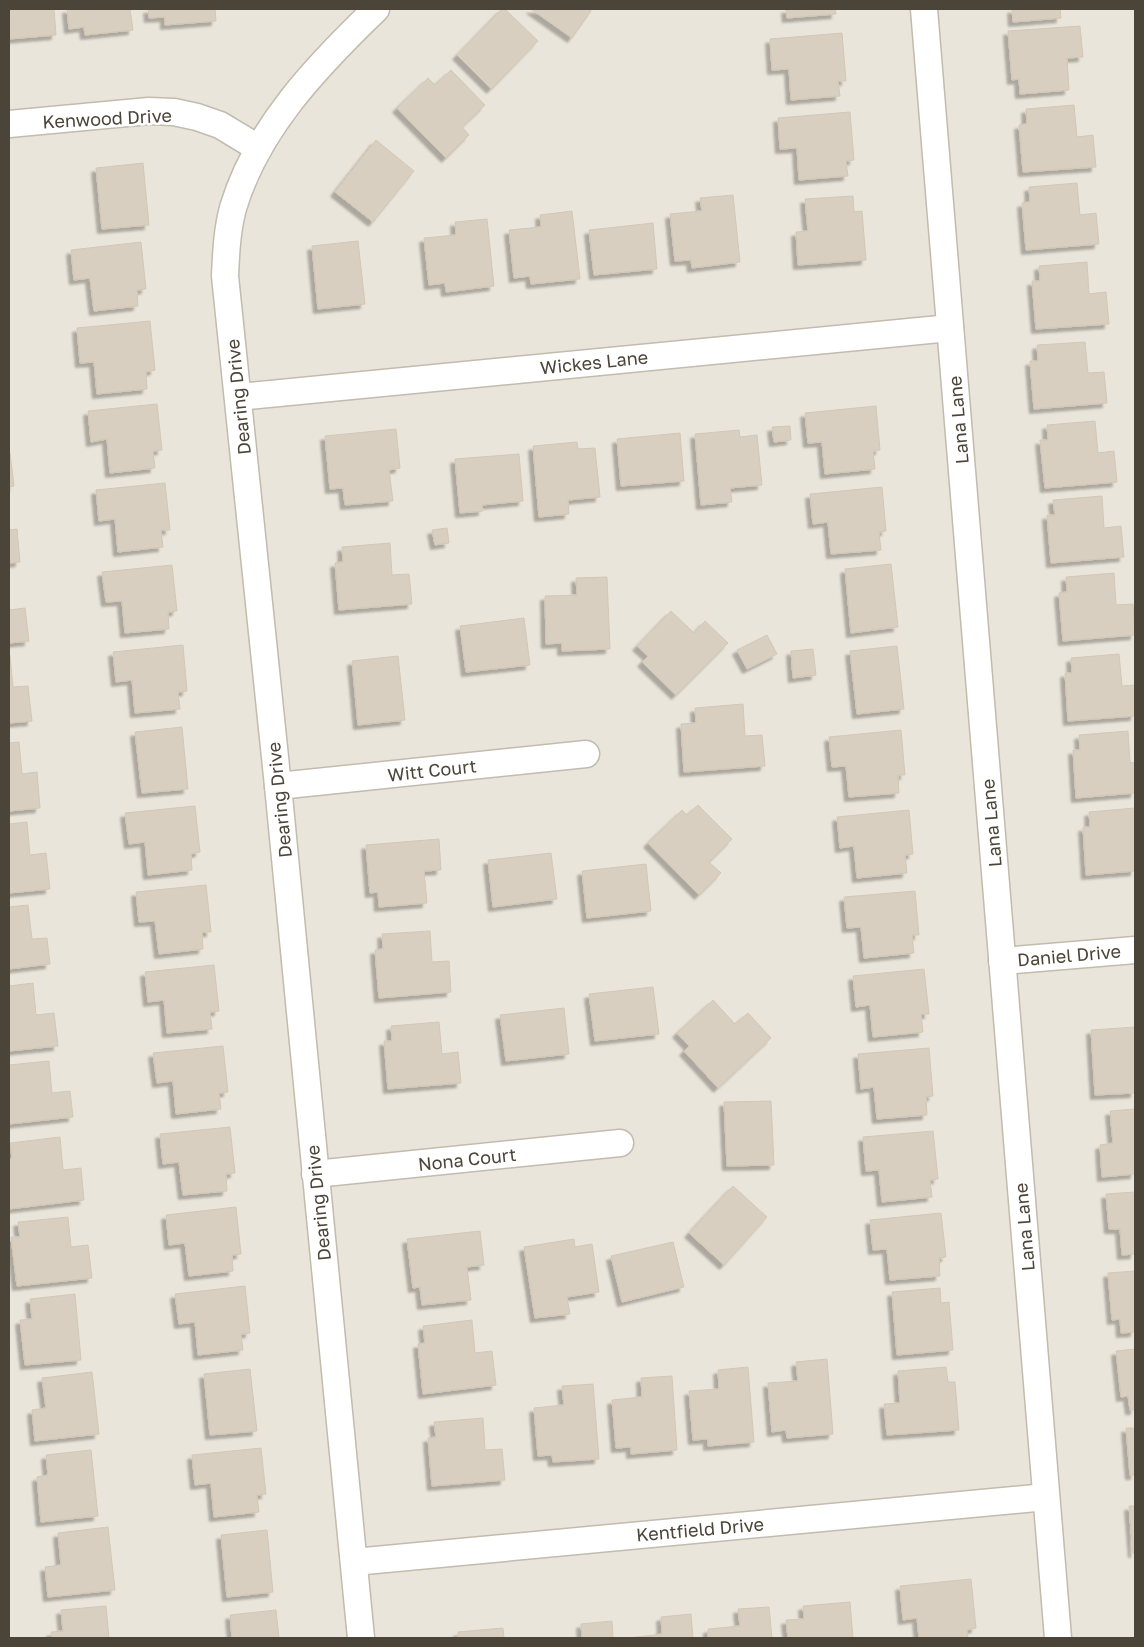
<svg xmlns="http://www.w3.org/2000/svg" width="1144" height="1647" font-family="'Golos Text',sans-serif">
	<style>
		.residential { fill: #eae5da }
		.building { fill: #d8cfc1; stroke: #d3c7b4; filter: url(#shadow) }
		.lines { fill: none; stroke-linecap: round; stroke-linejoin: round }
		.street-casing { stroke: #c2bbae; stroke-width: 29 }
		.street { stroke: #fff; stroke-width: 26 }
		.labels { text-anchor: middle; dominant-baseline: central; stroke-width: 5; stroke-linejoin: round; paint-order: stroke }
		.street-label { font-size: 18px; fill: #4b4439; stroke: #fff }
	</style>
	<defs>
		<filter id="shadow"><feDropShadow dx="-4.5" dy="4.5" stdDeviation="1" flood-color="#0004"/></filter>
	</defs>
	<rect width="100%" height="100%" fill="#f6f3ec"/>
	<!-- residential -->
	<rect class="residential" x="9" y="9" width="1126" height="1629"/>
	<!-- building -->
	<g class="building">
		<polygon points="9,9 54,9 56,35 9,39"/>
		<polygon points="67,9 130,9 133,30 85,35 84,27 69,29"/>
		<polygon points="148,9 215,9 216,21 165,25 165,17 149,18"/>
		<polygon points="502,9 505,9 538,41 491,89 457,55"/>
		<polygon points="531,9 588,9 591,11 572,38"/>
		<polygon points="786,9 835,9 836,14 787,18"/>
		<polygon points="1012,9 1060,9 1061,18 1013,22"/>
		<polygon points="1080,26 1083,57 1067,58 1069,90 1020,94 1019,79 1012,80 1008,31"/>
		<polygon points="842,33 846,81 838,81 840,96 791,100 789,69 772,70 770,39"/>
		<polygon points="451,70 485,105 462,127 469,135 446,158 397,108 428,78 435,85"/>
		<polygon points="1074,105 1077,137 1093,135 1096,167 1023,172 1019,125 1027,124 1026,109"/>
		<polygon points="850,112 854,160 846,161 848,176 799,180 797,148 780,149 778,118"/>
		<polygon points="376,140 414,171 373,222 335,192"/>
		<polygon points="143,163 149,225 102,229 96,168"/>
		<polygon points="1077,183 1080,215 1096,213 1099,244 1026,250 1022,203 1030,202 1029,187"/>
		<polygon points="733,195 740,262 692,268 691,260 675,261 670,214 702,211 700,198"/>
		<polygon points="853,196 854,212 862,211 866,260 798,265 796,232 808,231 805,199"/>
		<polygon points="572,211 580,279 531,284 530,276 514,278 509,230 541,227 540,215"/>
		<polygon points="487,219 494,286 446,292 445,283 429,285 424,238 456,235 455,222"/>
		<polygon points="653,223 657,269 594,275 589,230"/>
		<polygon points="358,241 365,304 318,309 312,246"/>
		<polygon points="141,242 146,289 137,290 138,306 94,311 90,278 74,280 71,250"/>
		<polygon points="1087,262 1089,294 1106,292 1109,324 1036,329 1032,281 1040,281 1039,266"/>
		<polygon points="150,321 155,370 146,372 147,389 97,394 94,362 80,363 77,328"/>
		<polygon points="1085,342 1088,373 1104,372 1107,403 1034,409 1030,361 1038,361 1037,345"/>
		<polygon points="157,404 162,450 153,451 155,468 110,473 107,439 91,442 88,411"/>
		<polygon points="876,406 880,450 873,451 875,469 825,474 822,442 808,443 805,413"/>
		<polygon points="1095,421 1098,453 1114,451 1117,482 1045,488 1040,440 1048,440 1047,425"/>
		<polygon points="790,426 791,440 774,442 772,427"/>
		<polygon points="396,429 400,468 389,470 393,501 345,505 343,488 330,489 325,436"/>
		<polygon points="739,430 740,437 757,435 762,485 730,488 732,502 701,505 695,434"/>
		<polygon points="680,433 684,481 621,486 617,439"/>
		<polygon points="577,442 578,449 595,448 600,497 568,500 569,514 539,517 533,446"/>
		<polygon points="10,453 14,486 9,487 9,454"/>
		<polygon points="519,454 523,501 482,505 483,511 460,513 455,459"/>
		<polygon points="165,483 170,530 161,530 163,547 118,552 115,519 99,521 96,490"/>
		<polygon points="882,487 886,531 879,532 881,550 831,554 828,522 813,524 810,494"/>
		<polygon points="1102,496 1104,528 1121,526 1124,557 1051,563 1047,515 1055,515 1053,500"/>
		<polygon points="447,528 449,543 435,545 432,530"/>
		<polygon points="17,529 20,562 9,563 9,530"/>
		<polygon points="390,543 392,575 409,574 412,604 339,610 335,563 343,562 342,547"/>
		<polygon points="891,564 898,627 851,633 845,569"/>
		<polygon points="172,565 177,611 168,612 169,629 125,633 122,601 106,602 102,572"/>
		<polygon points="1114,573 1116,605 1133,604 1135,635 1063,641 1059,593 1067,592 1066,577"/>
		<polygon points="607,577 610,649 562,651 562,643 546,644 545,596 577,595 576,578"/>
		<polygon points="25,608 29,641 9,643 9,610"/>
		<polygon points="671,611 694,633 705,621 728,643 676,695 642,662 648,656 637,646"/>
		<polygon points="524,618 530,665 466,672 460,626"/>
		<polygon points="767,635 777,654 747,669 737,650"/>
		<polygon points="183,645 187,691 178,692 180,709 135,713 132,680 116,682 113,652"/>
		<polygon points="897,646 904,709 857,714 850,651"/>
		<polygon points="813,649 816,675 793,678 791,651"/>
		<polygon points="1119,654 1122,686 1135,685 1135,716 1068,721 1065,673 1072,673 1071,658"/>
		<polygon points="9,655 10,655 13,687 28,686 32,721 9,723"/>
		<polygon points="398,656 405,720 358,725 352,661"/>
		<polygon points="743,704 745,736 762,735 765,766 684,772 681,724 696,723 695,708"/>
		<polygon points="182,727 188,789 142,793 135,732"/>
		<polygon points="901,730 905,775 898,775 899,793 849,797 846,766 832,767 829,737"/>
		<polygon points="1128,731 1130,763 1135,762 1135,793 1076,798 1073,750 1080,750 1079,735"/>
		<polygon points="19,742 22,774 37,772 40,808 9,811 9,743"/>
		<polygon points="698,805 732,839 709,862 721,873 699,895 648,843 682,810 687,815"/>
		<polygon points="195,806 200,852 191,854 192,870 148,875 145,842 129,844 125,813"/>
		<polygon points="1135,808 1135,871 1086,875 1083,827 1090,827 1089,812"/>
		<polygon points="909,810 913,854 905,855 907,873 857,878 854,846 840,848 837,817"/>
		<polygon points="27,822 30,855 46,853 50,889 9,893 9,824"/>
		<polygon points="439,839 441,870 424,871 427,903 379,907 378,892 370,893 366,845"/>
		<polygon points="551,853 557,899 493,907 488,860"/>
		<polygon points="646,864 651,911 587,918 582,871"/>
		<polygon points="206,885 211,932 202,932 203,949 159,954 155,921 139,922 136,892"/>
		<polygon points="915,891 919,935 912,935 914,953 864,958 861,927 847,928 844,897"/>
		<polygon points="28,905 32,939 47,938 50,964 9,969 9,907"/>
		<polygon points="430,931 432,962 449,961 451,992 379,998 375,950 383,949 382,934"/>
		<polygon points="214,965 219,1011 210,1012 212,1029 167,1033 164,1000 148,1002 145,972"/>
		<polygon points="924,969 929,1014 921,1014 923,1032 873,1037 870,1005 856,1007 853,976"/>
		<polygon points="33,983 36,1015 54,1013 58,1046 9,1051 9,986"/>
		<polygon points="653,987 659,1034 595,1041 589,994"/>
		<polygon points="713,1000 735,1024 748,1013 771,1038 718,1088 684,1051 689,1046 677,1033"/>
		<polygon points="564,1008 569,1054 506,1061 500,1015"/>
		<polygon points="439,1022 442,1054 458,1052 461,1083 388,1089 384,1041 392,1041 391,1026"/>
		<polygon points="1135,1027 1135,1093 1095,1095 1091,1030"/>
		<polygon points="223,1046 228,1092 219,1093 221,1109 176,1114 173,1081 157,1083 153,1053"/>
		<polygon points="929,1048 933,1096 926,1097 927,1115 877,1119 874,1087 861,1089 858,1054"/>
		<polygon points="49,1061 52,1093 70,1091 73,1117 9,1124 9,1065"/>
		<polygon points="771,1101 774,1165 727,1166 724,1102"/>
		<polygon points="1135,1109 1135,1174 1102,1177 1100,1145 1113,1143 1110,1111"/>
		<polygon points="230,1127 235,1173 226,1174 227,1191 183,1195 179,1162 163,1164 160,1134"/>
		<polygon points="933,1131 938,1179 930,1180 932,1197 882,1202 879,1170 866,1171 863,1137"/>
		<polygon points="60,1137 63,1170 81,1168 84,1200 9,1209 9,1159 12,1158 10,1143"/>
		<polygon points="733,1186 767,1217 724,1265 689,1233"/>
		<polygon points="1135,1192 1135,1254 1122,1255 1120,1229 1109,1229 1106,1194"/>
		<polygon points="236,1207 241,1254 232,1255 233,1271 189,1276 185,1243 169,1245 166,1215"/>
		<polygon points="941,1213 946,1257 939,1258 940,1276 890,1280 887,1249 873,1250 870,1220"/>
		<polygon points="68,1217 71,1247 88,1245 92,1278 17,1286 11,1237 20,1237 18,1222"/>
		<polygon points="480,1231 484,1265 467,1267 471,1300 422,1305 420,1287 413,1288 407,1239"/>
		<polygon points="574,1239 575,1247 592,1244 599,1292 567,1297 570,1314 535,1318 524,1247"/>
		<polygon points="673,1242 684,1287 622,1302 611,1256"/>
		<polygon points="1135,1271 1135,1332 1121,1333 1120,1319 1112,1320 1108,1273"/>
		<polygon points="245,1286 250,1333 241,1334 243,1350 198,1355 195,1322 179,1324 175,1294"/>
		<polygon points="940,1288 941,1303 949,1302 953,1350 897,1355 892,1292"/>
		<polygon points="75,1294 81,1360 25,1365 20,1320 32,1319 30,1299"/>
		<polygon points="472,1320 475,1353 492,1351 496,1385 423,1394 418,1344 425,1343 423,1326"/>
		<polygon points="1135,1349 1135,1410 1130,1410 1128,1396 1121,1397 1116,1351"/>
		<polygon points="827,1359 833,1434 787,1438 786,1430 772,1432 768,1383 798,1381 796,1362"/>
		<polygon points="748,1367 754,1442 708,1446 708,1439 693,1440 689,1391 719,1389 718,1370"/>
		<polygon points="946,1367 948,1382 955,1382 959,1430 887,1435 884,1404 900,1403 898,1371"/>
		<polygon points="250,1369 257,1431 210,1435 204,1374"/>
		<polygon points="92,1372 99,1434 35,1441 32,1410 46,1408 42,1378"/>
		<polygon points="672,1376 677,1450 631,1454 631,1447 616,1448 612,1400 642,1397 641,1378"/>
		<polygon points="593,1384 599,1459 553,1462 552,1455 538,1456 534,1408 564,1405 562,1386"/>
		<polygon points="483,1418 485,1450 502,1449 505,1480 432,1486 428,1438 436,1437 434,1422"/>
		<polygon points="1126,1428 1135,1428 1135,1475 1130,1475"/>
		<polygon points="261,1448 266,1494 257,1495 259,1512 214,1517 211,1483 195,1485 192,1455"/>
		<polygon points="91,1450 98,1516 41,1522 37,1477 48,1475 46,1455"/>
		<polygon points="1129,1506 1135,1506 1135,1553 1133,1553"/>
		<polygon points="108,1527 115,1590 48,1597 45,1567 61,1565 58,1533"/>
		<polygon points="267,1530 273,1592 227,1597 221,1535"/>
		<polygon points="971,1579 976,1628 967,1630 968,1638 919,1638 917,1618 903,1620 900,1586"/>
		<polygon points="850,1602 853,1638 788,1638 786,1620 804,1619 803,1606"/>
		<polygon points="106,1606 109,1638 52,1638 51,1632 63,1631 61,1610"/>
		<polygon points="769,1607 772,1638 708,1638 708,1629 740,1626 738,1609"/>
		<polygon points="276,1610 279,1638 232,1638 230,1615"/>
		<polygon points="691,1614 693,1638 629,1638 662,1634 661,1617"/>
		<polygon points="612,1621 613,1638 582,1638 581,1624"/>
		<polygon points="503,1628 504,1638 458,1638 458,1632"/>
	</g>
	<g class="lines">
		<!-- street casing -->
		<g class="street-casing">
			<g id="street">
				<polyline points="924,9 1058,1638"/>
				<polyline points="9,124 149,111 174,112 197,117 220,125 258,148"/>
				<polyline points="238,397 950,328"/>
				<polyline points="278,786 586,754"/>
				<polyline points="1002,961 1135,950"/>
				<polyline points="315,1174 620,1143"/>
				<polyline points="354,1562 1046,1497"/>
				<path d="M361 1638 278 786 225 276C226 254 227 230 233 208 257 128 317 66 376 9"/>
			</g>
		</g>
		<!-- street -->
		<use href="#street" class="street"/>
	</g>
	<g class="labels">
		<!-- street labels -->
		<g class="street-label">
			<text transform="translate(107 118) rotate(-3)">Kenwood Drive</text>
			<text transform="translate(594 362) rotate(-6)">Wickes Lane</text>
			<text transform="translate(238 397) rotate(-96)">Dearing Drive</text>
			<text transform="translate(958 420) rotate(-95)">Lana Lane</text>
			<text transform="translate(432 770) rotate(-6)">Witt Court</text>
			<text transform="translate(279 800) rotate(-96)">Dearing Drive</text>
			<text transform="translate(991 823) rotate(-95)">Lana Lane</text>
			<text transform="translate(1069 955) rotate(-5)">Daniel Drive</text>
			<text transform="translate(467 1159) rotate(-6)">Nona Court</text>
			<text transform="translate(318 1203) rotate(-96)">Dearing Drive</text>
			<text transform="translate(1024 1227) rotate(-95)">Lana Lane</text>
			<text transform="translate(700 1529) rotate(-5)">Kentfield Drive</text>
		</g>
	</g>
	<!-- border -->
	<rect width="1144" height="1647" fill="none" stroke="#4b4439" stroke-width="20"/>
</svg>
